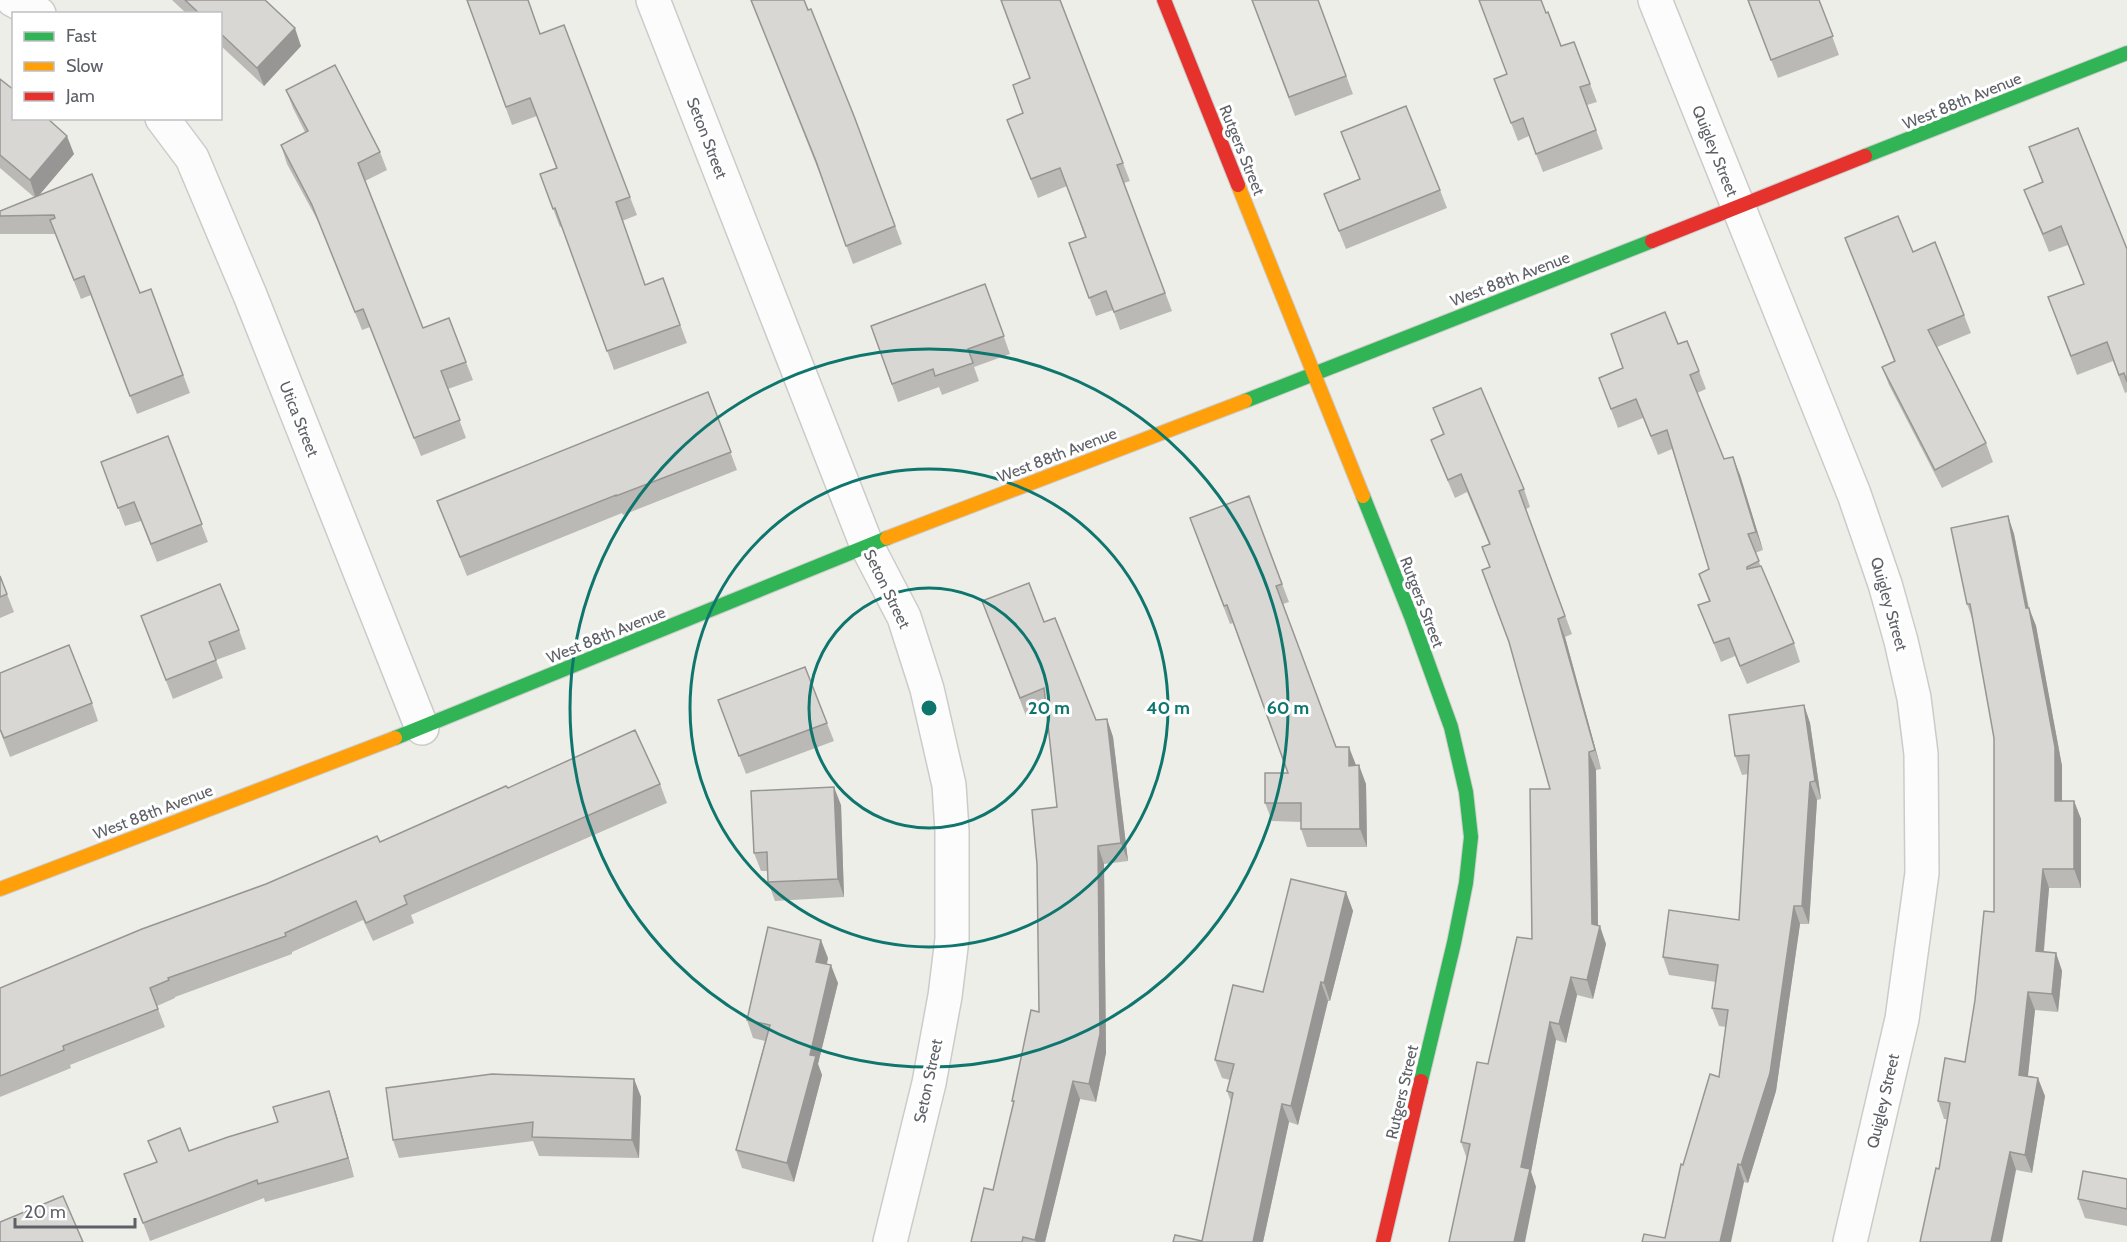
<svg xmlns="http://www.w3.org/2000/svg" width="2127" height="1242" font-family="Cabin,sans-serif">
	<style>
		.lines { fill: none; stroke-linecap: round; stroke-linejoin: round }
		.street-casing { stroke: #cbccca; stroke-width: 36 }
		.fast-casing { stroke: #cbcdcc; stroke-width: 16 }
		.slow-casing { stroke: #cbcdcc; stroke-width: 16 }
		.jam-casing { stroke: #cbcdcc; stroke-width: 16 }
		.street { stroke: #fcfcfc; stroke-width: 33 }
		.fast { stroke: #30b455; stroke-width: 14 }
		.slow { stroke: #ff9f0a; stroke-width: 14 }
		.jam { stroke: #e5322d; stroke-width: 14 }
		.wall { fill: #bab9b5 }
		.shaded-wall { fill: #979694 }
		.building { fill: #d8d7d3; stroke: #979694; stroke-width: 1.5 }
		.ring { fill: none; stroke: #0f766e; stroke-width: 3 }
		.labels { text-anchor: middle; dominant-baseline: central; stroke-width: 6; stroke-linejoin: round; paint-order: stroke }
		.street-label { font-size: 16px; fill: #5d6067; stroke: #fff }
		.centre { fill: #0f766e; stroke: #fff; stroke-width: 3 }
		.ring-label { font-size: 18px; text-anchor: middle; font-weight: bold; fill: #0f766e; stroke: #fff; stroke-width: 6; stroke-linejoin: round; paint-order: stroke }
	</style>
	<rect width="100%" height="100%" fill="#eeeee8"/>
	<g class="lines">
		<!-- street casing -->
		<g class="street-casing">
			<g id="street">
				<polyline points="13,0 39,14"/>
				<polyline points="653,0 867,546 904,617 927,689 949,785 952,831 952,939 945,996 929,1083 890,1242"/>
				<polyline points="1655,0 1854,494 1885,584 1901,641 1914,698 1921,754 1922,873 1902,1019 1850,1242"/>
				<polyline points="162,118 192,158 250,295 422,728"/>
			</g>
		</g>
		<!-- fast casing -->
		<g class="fast-casing">
			<g id="fast">
				<polyline points="1865,156 2127,53"/>
				<polyline points="1245,401 1652,241"/>
				<polyline points="1363,496 1412,619 1451,727 1466,792 1471,837 1466,883 1454,943 1421,1081"/>
				<polyline points="395,738 887,538"/>
			</g>
		</g>
		<!-- slow casing -->
		<g class="slow-casing">
			<g id="slow">
				<polyline points="1238,185 1363,496"/>
				<polyline points="887,538 1245,401"/>
				<polyline points="0,889 395,738"/>
			</g>
		</g>
		<!-- jam casing -->
		<g class="jam-casing">
			<g id="jam">
				<polyline points="1164,0 1238,185"/>
				<polyline points="1652,241 1865,156"/>
				<polyline points="1383,1242 1421,1081"/>
			</g>
		</g>
		<!-- street -->
		<use href="#street" class="street"/>
		<!-- fast -->
		<use href="#fast" class="fast"/>
		<!-- slow -->
		<use href="#slow" class="slow"/>
		<!-- jam -->
		<use href="#jam" class="jam"/>
	</g>
	<!-- wall -->
	<g class="wall">
		<polygon points="172,0 265,0 301,46 264,86 220,45 220,14 187,14"/>
		<polygon points="467,0 540,34 630,197 637,215 622,221 645,285 663,278 687,343 614,370 562,226 560,227 540,174 556,168 537,116 512,125"/>
		<polygon points="751,0 804,0 854,116 902,244 853,264 821,177"/>
		<polygon points="1252,0 1318,0 1353,94 1295,116"/>
		<polygon points="1748,0 1819,0 1839,55 1778,78"/>
		<polygon points="1561,46 1590,84 1597,102 1587,105 1603,149 1543,172 1529,136 1518,141 1494,79 1507,74"/>
		<polygon points="1030,78 1123,163 1130,181 1124,183 1172,311 1120,330 1113,310 1096,316 1069,243 1085,237 1067,186 1038,198 1007,120 1023,113"/>
		<polygon points="0,79 74,154 39,195 140,293 151,289 190,393 137,414 91,295 81,299 55,234 0,234 0,211 34,197 0,168"/>
		<polygon points="286,90 380,152 387,170 365,181 423,328 466,362 473,380 448,389 466,438 421,456 370,327 362,330 319,223 287,164 281,145 305,132 293,108"/>
		<polygon points="1341,132 1440,190 1447,208 1346,249 1324,194 1360,180"/>
		<polygon points="2029,147 2127,249 2127,392 2125,393 2113,361 2077,375 2048,297 2084,284 2068,245 2049,252 2031,208 2024,190 2042,182"/>
		<polygon points="1845,238 1964,315 1971,333 1937,347 1986,443 1993,462 1942,488 1889,385 1882,367 1894,361"/>
		<polygon points="985,284 1010,354 974,367 979,381 942,395 939,387 898,402 871,326"/>
		<polygon points="1678,344 1699,371 1706,389 1697,393 1724,459 1740,475 1763,550 1755,553 1794,643 1800,662 1747,684 1735,656 1721,662 1698,605 1709,601 1699,574 1709,569 1672,449 1658,455 1643,418 1618,428 1599,378"/>
		<polygon points="708,392 737,470 623,515 622,513 467,576 437,501"/>
		<polygon points="1433,408 1524,489 1530,507 1526,509 1572,634 1565,637 1601,769 1596,770 1598,925 1606,944 1593,999 1577,995 1566,1043 1556,1040 1531,1172 1536,1187 1467,1159 1461,1142 1532,939 1550,789 1490,567 1489,544 1467,492 1455,498 1438,458 1431,440 1443,434"/>
		<polygon points="168,436 208,542 157,562 141,521 125,526 101,462"/>
		<polygon points="1249,496 1289,602 1283,604 1336,747 1356,765 1366,784 1367,847 1307,847 1301,829 1301,822 1272,821 1265,803 1288,773 1233,623 1230,624 1190,518"/>
		<polygon points="2008,516 2014,534 2029,608 2036,626 2062,766 2062,801 2074,801 2081,819 2081,888 2049,888 2044,952 2056,953 2062,971 2058,1012 2035,1010 2028,1076 2045,1096 2032,1173 2016,1170 1939,1169 1947,1119 1944,1119 1938,1101 1965,1062 1994,912 1994,738 1973,621 1967,604"/>
		<polygon points="0,576 14,612 0,618"/>
		<polygon points="982,601 1044,622 1096,720 1107,719 1113,737 1128,861 1104,864 1106,1053 1096,1102 1080,1099 1045,1242 971,1242 993,1190 1014,1105 1012,1101 1039,1012 1057,807 1046,708 1026,716"/>
		<polygon points="141,616 239,630 246,649 216,660 223,678 173,699"/>
		<polygon points="805,667 834,741 746,774 718,700"/>
		<polygon points="0,673 92,703 98,721 10,757 0,731"/>
		<polygon points="1804,705 1810,723 1821,799 1817,800 1809,924 1800,924 1776,1091 1748,1183 1744,1182 1665,1238 1683,1165 1719,1077 1726,1027 1719,1026 1712,1008 1716,982 1669,975 1663,957 1739,920 1748,774 1742,775 1735,756"/>
		<polygon points="660,784 667,803 411,915 414,923 373,941 363,920 292,952 292,954 175,997 175,998 157,1006 165,1027 70,1065 71,1068 0,1097 0,988 380,842 508,788"/>
		<polygon points="841,805 844,897 775,901 768,882 768,871 761,871 754,853"/>
		<polygon points="1346,892 1353,911 1330,1001 1328,1001 1298,1125 1289,1122 1263,1242 1173,1242 1202,1241 1231,1102 1227,1091 1230,1080 1222,1078 1215,1060 1263,992"/>
		<polygon points="828,958 827,964 838,983 818,1064 822,1075 794,1182 742,1168 736,1150 765,1041 753,1038 747,1020"/>
		<polygon points="634,1079 641,1097 639,1158 539,1156 533,1141 399,1158 393,1140"/>
		<polygon points="335,1110 354,1177 265,1202 264,1198 150,1241 124,1174 189,1151"/>
		<polygon points="2127,1179 2127,1226 2085,1218 2078,1199"/>
	</g>
	<!-- shaded-wall -->
	<g class="shaded-wall">
		<polygon points="295,28 301,46 264,86 257,68"/>
		<polygon points="67,136 74,154 36,199 30,180"/>
		<polygon points="1733,457 1740,475 1763,550 1756,532"/>
		<polygon points="2008,516 2014,534 2032,627 2026,608"/>
		<polygon points="2029,608 2036,626 2062,766 2062,820 2055,801"/>
		<polygon points="1558,619 1565,637 1601,769 1595,750"/>
		<polygon points="1804,705 1810,723 1821,799 1815,781"/>
		<polygon points="1107,719 1113,737 1128,861 1121,843"/>
		<polygon points="1349,747 1356,765 1356,784 1349,766"/>
		<polygon points="1589,752 1596,770 1598,932 1600,926 1606,944 1593,999 1587,980 1592,924"/>
		<polygon points="1359,765 1366,784 1367,847 1360,829"/>
		<polygon points="1810,782 1817,800 1809,924 1802,906"/>
		<polygon points="834,787 841,805 844,897 838,879"/>
		<polygon points="2074,801 2081,819 2081,888 2074,869"/>
		<polygon points="1098,846 1104,864 1106,1053 1096,1102 1089,1084"/>
		<polygon points="2043,869 2049,888 2042,969 2036,951"/>
		<polygon points="1346,892 1353,911 1330,1001 1324,983"/>
		<polygon points="1794,906 1800,924 1776,1091 1748,1183 1741,1165"/>
		<polygon points="821,940 828,958 823,980 816,962"/>
		<polygon points="2056,953 2062,971 2058,1012 2052,994"/>
		<polygon points="831,965 838,983 818,1064 822,1075 794,1182 787,1163 810,1055"/>
		<polygon points="1571,977 1577,995 1566,1043 1559,1024"/>
		<polygon points="1321,982 1328,1001 1298,1125 1291,1106"/>
		<polygon points="2028,992 2035,1010 2026,1093 2019,1075"/>
		<polygon points="1550,1022 1556,1040 1531,1172 1536,1187 1525,1242 1514,1242 1521,1167"/>
		<polygon points="2038,1078 2045,1096 2032,1173 2025,1155"/>
		<polygon points="634,1079 641,1097 639,1158 632,1140"/>
		<polygon points="1073,1081 1080,1099 1045,1242 1036,1242 1035,1240"/>
		<polygon points="329,1091 335,1110 354,1177 348,1158"/>
		<polygon points="1282,1104 1289,1122 1263,1242 1253,1242"/>
		<polygon points="2010,1152 2016,1170 2002,1242 1991,1242"/>
		<polygon points="1738,1164 1744,1182 1731,1242 1720,1242"/>
	</g>
	<!-- building -->
	<g class="building">
		<polygon points="185,0 265,0 295,28 257,68 220,33 220,14 200,14"/>
		<polygon points="467,0 528,0 540,34 564,25 630,197 616,202 645,285 663,278 680,325 607,351 555,208 553,209 540,174 557,168 530,98 506,107"/>
		<polygon points="751,0 804,0 808,10 811,9 854,116 895,226 846,246 816,161"/>
		<polygon points="1001,0 1060,0 1123,163 1117,165 1165,293 1114,312 1106,291 1089,298 1069,243 1086,237 1060,168 1031,179 1007,120 1023,113 1013,85 1030,78"/>
		<polygon points="1252,0 1318,0 1346,76 1289,97"/>
		<polygon points="1479,0 1541,0 1546,13 1548,12 1561,46 1574,42 1590,84 1580,87 1596,130 1536,154 1523,118 1511,123 1494,79 1507,74"/>
		<polygon points="1748,0 1819,0 1833,36 1771,60"/>
		<polygon points="335,65 380,152 358,163 423,328 449,318 466,362 441,371 460,420 414,438 363,309 355,312 312,205 281,145 308,131 286,90"/>
		<polygon points="0,79 14,90 14,118 47,118 67,136 30,180 0,155"/>
		<polygon points="1406,106 1440,190 1339,231 1324,194 1360,179 1341,132"/>
		<polygon points="2078,128 2127,249 2127,382 2124,373 2119,375 2107,342 2071,356 2048,297 2084,284 2061,226 2043,234 2024,190 2043,182 2029,147"/>
		<polygon points="92,174 140,293 151,289 183,375 130,396 84,276 74,280 50,220 55,218 54,215 0,216 0,211"/>
		<polygon points="1898,216 1913,252 1935,242 1964,315 1928,330 1986,443 1935,470 1882,367 1895,361 1845,238"/>
		<polygon points="985,284 1004,336 968,349 973,363 935,376 933,369 892,384 871,326"/>
		<polygon points="1665,312 1678,344 1687,341 1699,371 1690,375 1724,459 1733,457 1756,532 1748,534 1759,561 1747,567 1747,569 1761,566 1794,643 1740,666 1729,638 1714,643 1698,605 1710,601 1699,574 1709,569 1667,430 1651,436 1636,399 1611,409 1599,378 1623,368 1611,334"/>
		<polygon points="1481,388 1524,489 1519,491 1565,616 1558,619 1595,750 1589,752 1592,924 1600,926 1587,980 1571,977 1559,1024 1550,1022 1521,1167 1530,1169 1514,1242 1449,1242 1470,1144 1461,1142 1477,1062 1488,1064 1517,937 1532,939 1530,789 1550,789 1509,642 1482,570 1490,567 1482,547 1490,544 1461,474 1448,480 1431,440 1444,434 1433,408"/>
		<polygon points="708,392 731,452 616,496 616,495 460,557 437,501"/>
		<polygon points="168,436 202,524 151,544 134,502 118,508 101,462"/>
		<polygon points="1249,496 1282,584 1276,586 1336,747 1349,747 1349,766 1359,765 1360,829 1301,829 1301,803 1265,803 1265,773 1288,773 1227,605 1224,606 1190,518"/>
		<polygon points="2008,516 2026,608 2029,608 2055,747 2055,801 2074,801 2074,869 2043,869 2036,951 2056,953 2052,994 2028,992 2019,1075 2038,1078 2025,1155 2010,1152 1991,1242 1920,1242 1936,1168 1939,1169 1950,1103 1938,1101 1945,1058 1965,1062 1975,1000 1984,911 1994,912 1994,738 1970,604 1967,604 1951,528"/>
		<polygon points="0,576 7,594 0,597"/>
		<polygon points="1029,583 1044,622 1055,618 1096,720 1107,719 1121,843 1098,846 1100,1034 1089,1084 1073,1081 1035,1240 1023,1237 1022,1242 971,1242 984,1188 993,1190 1014,1101 1012,1101 1031,1010 1039,1012 1037,864 1032,810 1057,807 1044,688 1020,698 982,601"/>
		<polygon points="220,584 239,630 209,642 216,660 166,680 141,616"/>
		<polygon points="69,645 92,703 4,738 0,729 0,673"/>
		<polygon points="805,667 827,723 739,756 718,700"/>
		<polygon points="1804,705 1815,781 1810,782 1802,906 1794,906 1770,1073 1741,1165 1738,1164 1720,1242 1642,1242 1644,1234 1665,1238 1681,1164 1683,1165 1710,1074 1719,1077 1728,1010 1712,1008 1718,965 1663,957 1669,910 1739,920 1749,755 1735,756 1729,715"/>
		<polygon points="635,730 660,784 404,896 407,904 366,923 356,901 285,933 286,936 168,978 169,980 150,988 158,1009 63,1046 64,1050 0,1076 0,988 142,929 266,884 377,836 380,842 506,786 508,788"/>
		<polygon points="834,787 838,879 768,882 767,852 754,853 751,791"/>
		<polygon points="1291,879 1346,892 1324,983 1321,982 1291,1106 1282,1104 1253,1242 1173,1242 1175,1235 1202,1241 1233,1093 1227,1091 1234,1064 1215,1060 1233,985 1263,992"/>
		<polygon points="768,927 821,940 816,962 831,965 810,1055 816,1056 787,1163 736,1150 770,1025 747,1020"/>
		<polygon points="492,1074 634,1079 632,1140 532,1137 533,1122 393,1140 386,1088"/>
		<polygon points="329,1091 348,1158 258,1184 257,1180 143,1223 124,1174 157,1162 148,1141 180,1128 189,1151 228,1137 278,1122 273,1107"/>
		<polygon points="2083,1171 2127,1179 2127,1209 2078,1199"/>
		<polygon points="63,1196 83,1242 0,1242 0,1222"/>
	</g>
	<!-- distance rings -->
	<g class="ring">
		<circle cx="929" cy="708" r="120"/>
		<circle cx="929" cy="708" r="239"/>
		<circle cx="929" cy="708" r="359"/>
	</g>
	<g class="labels">
		<!-- street labels -->
		<g class="street-label">
			<text transform="translate(1962 101) rotate(-22)">West 88th Avenue</text>
			<text transform="translate(707 138) rotate(69)">Seton Street</text>
			<text transform="translate(1242 150) rotate(68)">Rutgers Street</text>
			<text transform="translate(1715 151) rotate(68)">Quigley Street</text>
			<text transform="translate(1510 279) rotate(-21)">West 88th Avenue</text>
			<text transform="translate(299 419) rotate(68)">Utica Street</text>
			<text transform="translate(1057 455) rotate(-21)">West 88th Avenue</text>
			<text transform="translate(887 589) rotate(64)">Seton Street</text>
			<text transform="translate(1422 602) rotate(69)">Rutgers Street</text>
			<text transform="translate(1889 604) rotate(74)">Quigley Street</text>
			<text transform="translate(606 635) rotate(-22)">West 88th Avenue</text>
			<text transform="translate(153 812) rotate(-21)">West 88th Avenue</text>
			<text transform="translate(928 1081) rotate(-78)">Seton Street</text>
			<text transform="translate(1402 1092) rotate(-77)">Rutgers Street</text>
			<text transform="translate(1883 1101) rotate(-77)">Quigley Street</text>
		</g>
	</g>
	<circle cx="929" cy="708" r="9" class="centre"/>
	<g class="ring-label">
		<text x="1049" y="714">20 m</text>
		<text x="1168" y="714">40 m</text>
		<text x="1288" y="714">60 m</text>
	</g>
	<!-- legend -->
	<rect x="12" y="12" width="210" height="108" fill="#ffffff" stroke="#bebfc2" stroke-width="1.5"/>
	<rect x="24" y="32" width="30" height="9" fill="#30b455" stroke="#bebfc2" stroke-width="1.5"/>
	<text x="66" y="42" font-size="18" fill="#5d6067">Fast</text>
	<rect x="24" y="62" width="30" height="9" fill="#ff9f0a" stroke="#bebfc2" stroke-width="1.5"/>
	<text x="66" y="72" font-size="18" fill="#5d6067">Slow</text>
	<rect x="24" y="92" width="30" height="9" fill="#e5322d" stroke="#bebfc2" stroke-width="1.5"/>
	<text x="66" y="102" font-size="18" fill="#5d6067">Jam</text>
	<!-- scale -->
	<path d="M15 1218v9h120v-9" fill="none" stroke="#5d6067" stroke-width="3"/>
	<text x="24" y="1218" font-size="18" fill="#5d6067" stroke="#ffffff" stroke-width="4.5" paint-order="stroke">20 m</text>
</svg>
